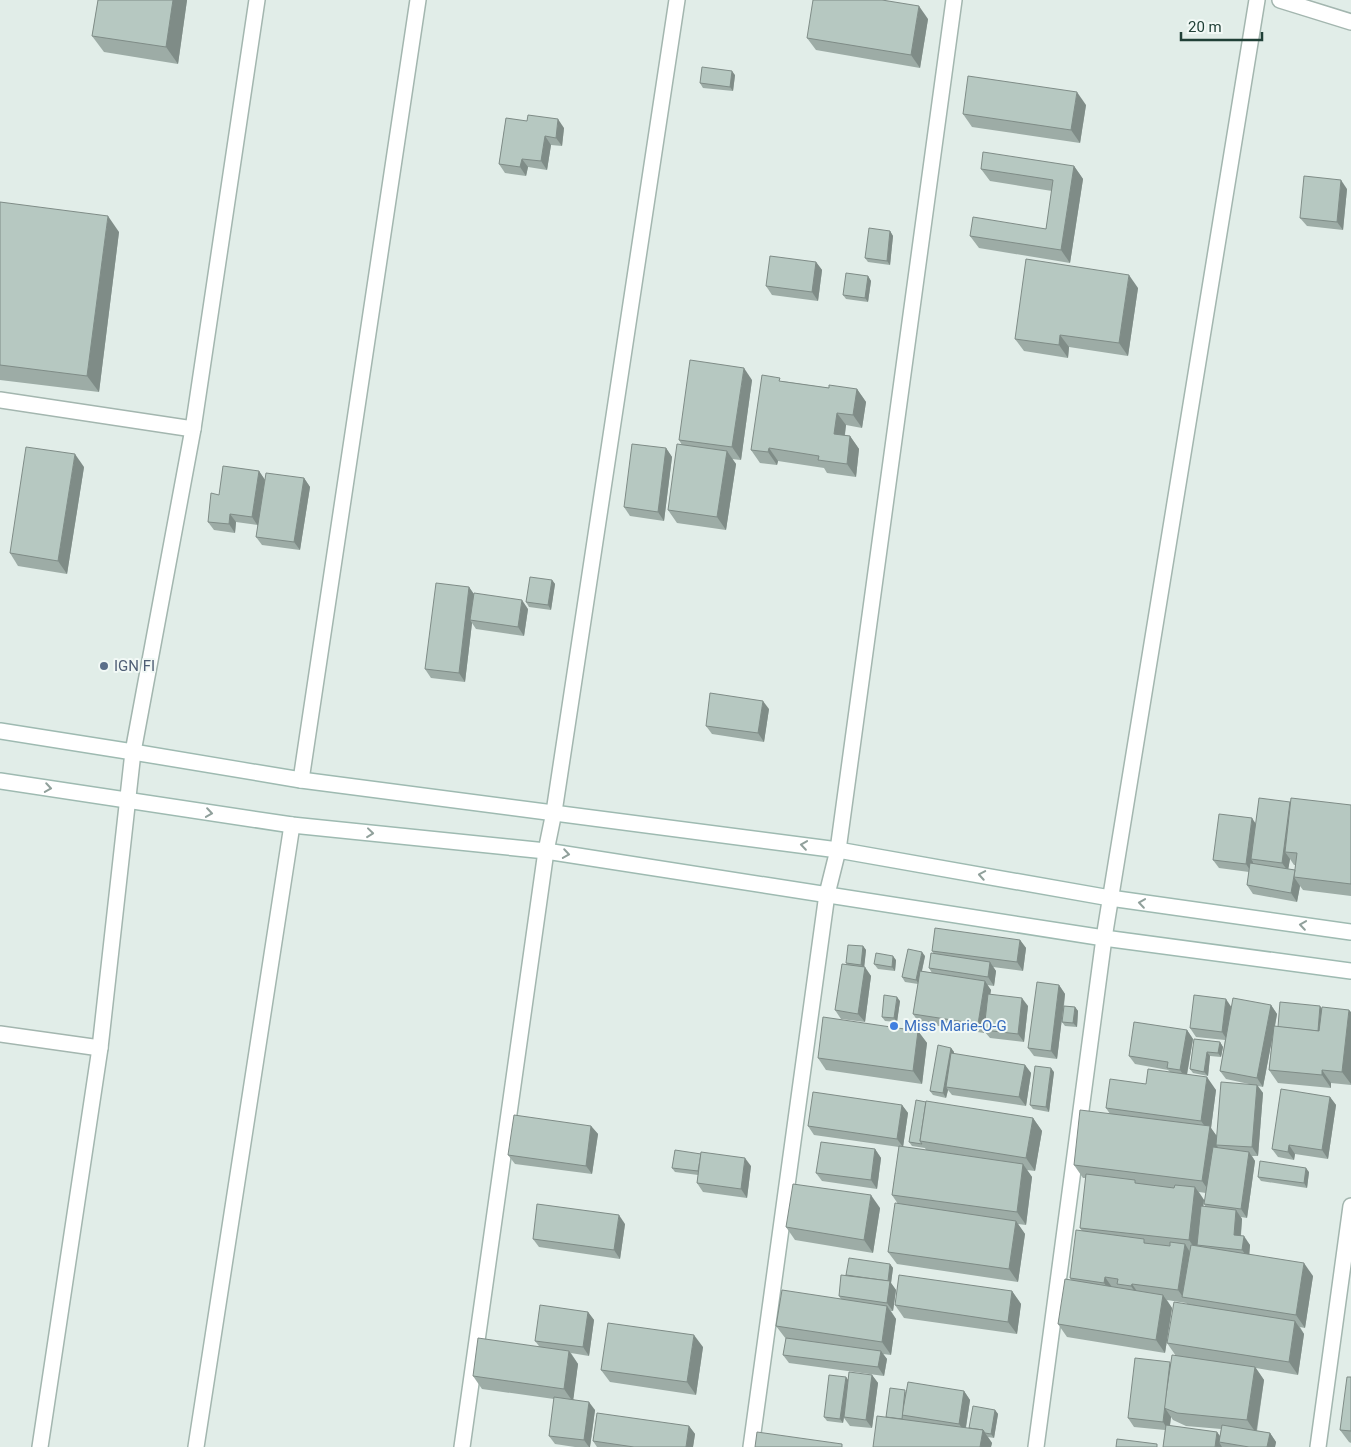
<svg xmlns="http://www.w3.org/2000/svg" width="1351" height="1447" font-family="Roboto,sans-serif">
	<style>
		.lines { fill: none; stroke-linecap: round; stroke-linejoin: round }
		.minor-casing { stroke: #a3b6af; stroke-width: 18 }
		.secondary-casing { stroke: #9ebab1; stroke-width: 18 }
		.minor { stroke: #fff; stroke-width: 15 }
		.secondary { stroke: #fff; stroke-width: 15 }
		.wall { fill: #9daca6; fill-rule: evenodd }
		.shaded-wall { fill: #7f8c87 }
		.building { fill: #b6c8c1; stroke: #7f8c87 }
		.oneway { stroke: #90a09b }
		.service-dot { fill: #5c6f8a; stroke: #f2f9f6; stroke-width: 2 }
		.shop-dot { fill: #3f7fe0; stroke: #f2f9f6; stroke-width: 2 }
		.labels { text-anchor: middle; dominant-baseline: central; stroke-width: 4; stroke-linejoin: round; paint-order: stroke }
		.service-label { font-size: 15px; fill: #4e5e75; stroke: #f2f9f6; text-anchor: start }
		.shop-label { font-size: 15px; fill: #366cbe; stroke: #f2f9f6; text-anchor: start }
	</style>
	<rect width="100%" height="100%" fill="#e1ede8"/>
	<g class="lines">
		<!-- minor casing -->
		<g class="minor-casing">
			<g id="minor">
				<polyline points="1280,0 1351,22"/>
				<polyline points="0,400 193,429"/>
				<polyline points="301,780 418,0"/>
				<polyline points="0,1034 100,1048"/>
				<polyline points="40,1447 100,1048 133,752 193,429 257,0"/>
				<polyline points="196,1447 292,825"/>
				<polyline points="462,1447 546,851 554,812 677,0"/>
				<polyline points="751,1447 827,894 838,850 954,0"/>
				<polyline points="1036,1447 1104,938 1257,0"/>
				<polyline points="1318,1447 1351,1206"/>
			</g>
		</g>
		<!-- secondary casing -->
		<g class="secondary-casing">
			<g id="secondary">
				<polyline points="0,731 133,752 301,780 838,850 1110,898 1351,932"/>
				<polyline points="0,781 292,825 546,851 1104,938 1351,971"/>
			</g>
		</g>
		<!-- minor -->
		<use href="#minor" class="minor"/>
		<!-- secondary -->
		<use href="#secondary" class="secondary"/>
	</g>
	<!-- wall -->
	<g class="wall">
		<polygon points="98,0 187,0 178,64 104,52 92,36"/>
		<polygon points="928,19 920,68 816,50 807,38"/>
		<polygon points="735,75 733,91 703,88 700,83"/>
		<polygon points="1086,105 1080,143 972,127 963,114"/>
		<polygon points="506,118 564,128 562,146 551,145 547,170 528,167 526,176 505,173 499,164"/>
		<polygon points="1074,166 1083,179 1070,263 979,248 970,236 1046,229 1052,191 990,181 981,169"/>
		<polygon points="1347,189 1343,230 1307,226 1300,218"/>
		<polygon points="0,202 119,232 99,392 0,380"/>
		<polygon points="890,231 893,236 890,265 868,262 865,258"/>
		<polygon points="816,262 822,270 818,301 772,295 766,286"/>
		<polygon points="868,276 871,281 868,302 846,299 843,295"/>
		<polygon points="1138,288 1128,356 1069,347 1068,358 1024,351 1015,339"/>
		<polygon points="752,380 741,460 732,459 736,464 726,530 677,523 668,510 682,445 679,440"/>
		<polygon points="782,381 829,388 857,389 866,402 862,428 846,425 845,435 850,436 859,449 856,477 827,473 824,468 778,461 777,465 760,463 751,450"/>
		<polygon points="666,448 672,457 664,521 630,516 624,507"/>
		<polygon points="84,467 67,574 18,566 10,553"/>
		<polygon points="259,471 265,480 304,478 310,487 300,550 262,545 256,537 258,525 236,522 235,533 214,530 208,522 219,495"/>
		<polygon points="552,580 555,584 551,610 529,607 526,602"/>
		<polygon points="469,587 474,594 528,609 524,636 476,629 472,623 465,682 431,678 425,669"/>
		<polygon points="769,709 764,742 712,734 706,726"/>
		<path d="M1290 802 1351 805V896L1303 890 1300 886 1297 902 1253 894 1247 885 1249 872 1219 868 1213 860 1256 824ZM1290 859 1294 865H1295V870L1288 869Z"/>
		<polygon points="1020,940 1026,948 1023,971 993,967 996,971 994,986 987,985 991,990 990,994 1028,1006 1024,1042 990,1038 984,1031 984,1033 919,1023 913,1014 918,984 905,982 902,977 925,956 922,971 932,973 929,968 934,954 932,951"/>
		<polygon points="863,946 866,950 864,967 871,976 865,1022 841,1019 835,1010 848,965 846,963"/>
		<polygon points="896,960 895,971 878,969 874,964"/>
		<polygon points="1059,985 1065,994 1064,1006 1075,1007 1078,1011 1077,1027 1065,1026 1062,1022 1063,1009 1057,1059 1034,1056 1028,1048"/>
		<polygon points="900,1001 897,1022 885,1021 882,1017"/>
		<path d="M1271 1005 1277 1014 1275 1027H1278L1322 1008 1351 1012V1085L1331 1083V1088L1278 1083 1269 1070 1272 1039 1263 1087 1258 1086 1263 1093 1258 1156H1252L1255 1161 1247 1218 1241 1217 1242 1219 1241 1236 1250 1245 1249 1254 1313 1276 1305 1328 1300 1327 1304 1334 1298 1375 1256 1368 1264 1380 1257 1431 1270 1433 1276 1442 1275 1447H1163L1165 1430 1134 1427 1128 1418 1176 1356 1167 1343 1187 1304 1186 1303 1167 1300 1172 1308 1165 1353 1067 1337 1058 1324 1071 1280 1070 1278 1082 1231 1080 1228 1086 1178H1083L1074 1165 1110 1114 1106 1108 1146 1084 1170 1072 1168 1070 1135 1064 1129 1056 1187 1030 1193 1039 1187 1075 1216 1090 1211 1128 1216 1136 1249 1084 1226 1079 1220 1071 1225 1040 1196 1037 1190 1028 1232 1008ZM1199 1192 1206 1193 1204 1204 1206 1207H1203L1204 1200ZM1171 1417 1173 1420 1186 1426 1221 1429 1220 1436 1217 1432 1170 1426Z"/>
		<polygon points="918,1031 927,1043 922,1084 826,1070 818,1058"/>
		<polygon points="1194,1039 1220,1042 1223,1047 1221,1057 1210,1056 1208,1076 1193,1073 1190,1069"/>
		<polygon points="951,1048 954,1052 954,1054 1025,1065 1031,1073 1026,1106 952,1095 948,1090 946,1098 933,1095 930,1091"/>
		<polygon points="1054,1072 1049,1112 1033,1109 1030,1105"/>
		<polygon points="1330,1097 1336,1105 1328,1159 1295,1154 1294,1160 1278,1157 1272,1149"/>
		<polygon points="902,1105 908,1113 903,1147 926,1150 925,1148 912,1146 909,1142 1033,1118 1042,1131 1035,1171 1027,1170 1032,1177 1026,1225 1018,1224 1025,1234 1018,1282 897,1264 888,1252 898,1204 892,1195 899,1147 814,1135 808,1126"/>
		<polygon points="591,1126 598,1134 592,1174 515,1164 508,1155"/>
		<polygon points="875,1149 881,1158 877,1189 822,1181 816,1173"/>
		<polygon points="751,1166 747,1198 703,1192 697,1183 698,1175 675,1172 672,1168"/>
		<polygon points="1309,1172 1307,1188 1261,1181 1258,1177"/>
		<polygon points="880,1208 873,1253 795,1240 786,1227"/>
		<polygon points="625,1224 620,1259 539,1247 533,1239"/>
		<polygon points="890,1264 893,1268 891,1283 896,1290 893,1311 891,1311 896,1319 891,1355 883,1354 887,1359 884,1376 789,1363 783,1355 786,1339 776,1326 841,1299 839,1296 846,1275"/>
		<polygon points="1012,1291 1021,1304 1017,1334 904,1318 895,1305"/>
		<polygon points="588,1312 594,1320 589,1356 571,1353 578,1364 573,1399 595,1410 590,1447 575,1447 555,1444 549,1436 554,1399 482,1389 473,1376 539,1346 535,1341"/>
		<polygon points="703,1347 696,1395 610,1382 601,1370"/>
		<polygon points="872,1375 878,1383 872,1428 850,1426 844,1418 843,1423 827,1421 824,1417 846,1377 848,1381"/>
		<polygon points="1351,1377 1351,1443 1349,1442 1340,1430"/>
		<polygon points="906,1391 964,1391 970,1400 966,1428 969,1428 995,1410 998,1414 994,1438 988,1437 992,1443 991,1447 873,1447 886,1417"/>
		<polygon points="689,1426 695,1434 693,1447 597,1447 593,1441"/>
	</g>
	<!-- shaded-wall -->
	<g class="shaded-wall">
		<polygon points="173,0 187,0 178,64 166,47"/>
		<polygon points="919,6 928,19 920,68 911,55"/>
		<polygon points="732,71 735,75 733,91 730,87"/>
		<polygon points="1077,92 1086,105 1080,143 1071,130"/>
		<polygon points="558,119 564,128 562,146 556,138"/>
		<polygon points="545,136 551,145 547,170 541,161"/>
		<polygon points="522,159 528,167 526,176 520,167"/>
		<polygon points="1074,166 1083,179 1070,263 1061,250"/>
		<polygon points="1341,180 1347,189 1343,230 1337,222"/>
		<polygon points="108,216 119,232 99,392 87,376"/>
		<polygon points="890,231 893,236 890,265 887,261"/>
		<polygon points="816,262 822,270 818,301 812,292"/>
		<polygon points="1129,275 1138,288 1128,356 1119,343"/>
		<polygon points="868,276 871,281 868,302 865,298"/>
		<polygon points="1060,335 1069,347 1068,358 1059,345"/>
		<polygon points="744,368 752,380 741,460 732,447"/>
		<polygon points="857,389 866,402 862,428 853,415"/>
		<polygon points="837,413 846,425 843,447 834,434"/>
		<polygon points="850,436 859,449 856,477 847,464"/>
		<polygon points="666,448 672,457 664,521 658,512"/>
		<polygon points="769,448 778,461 777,465 768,452"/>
		<polygon points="727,451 736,464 726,530 717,517"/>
		<polygon points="75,454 84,467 67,574 58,561"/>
		<polygon points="259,471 265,480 258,526 252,517"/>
		<polygon points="304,478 310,487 300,550 294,542"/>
		<polygon points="230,514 236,522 235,533 229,524"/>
		<polygon points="552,580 555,584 551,610 548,605"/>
		<polygon points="469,587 475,596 470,620 472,623 465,682 459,673"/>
		<polygon points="522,600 528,609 524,636 518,627"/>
		<polygon points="763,701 769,709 764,742 758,733"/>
		<polygon points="1290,802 1285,852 1290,859 1288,871 1282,863"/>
		<polygon points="1252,818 1258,827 1251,859 1253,862 1252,873 1246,864"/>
		<polygon points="1294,877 1300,886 1297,902 1291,893"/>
		<polygon points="1020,940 1026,948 1023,971 1017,962"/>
		<polygon points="863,946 866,950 864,969 861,965"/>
		<polygon points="922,952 925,956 919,984 916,980"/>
		<polygon points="893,956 896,960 895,971 892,967"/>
		<polygon points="990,962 996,971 994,986 988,977"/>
		<polygon points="865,967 871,976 865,1022 858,1014"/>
		<polygon points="985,981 991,990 985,1030 984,1030 984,1033 978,1024"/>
		<polygon points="1059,985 1065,994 1057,1059 1051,1051"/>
		<polygon points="897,997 900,1001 897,1022 894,1018"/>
		<polygon points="1022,998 1028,1006 1024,1042 1018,1034"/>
		<polygon points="1226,999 1232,1008 1228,1041 1222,1032"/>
		<polygon points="1271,1005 1277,1014 1263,1087 1257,1078"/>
		<polygon points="1320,1006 1326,1015 1324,1040 1318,1032"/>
		<polygon points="1075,1007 1078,1011 1077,1027 1073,1023"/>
		<polygon points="1349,1010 1351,1012 1351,1084 1342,1072"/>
		<polygon points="1187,1030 1193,1039 1186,1079 1180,1070"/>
		<polygon points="918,1031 927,1043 922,1084 913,1071"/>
		<polygon points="1220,1042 1223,1047 1221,1057 1218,1053"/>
		<polygon points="951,1048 954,1052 948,1087 946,1087 948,1090 946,1098 943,1093"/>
		<polygon points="1207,1052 1210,1056 1208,1076 1204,1072"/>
		<polygon points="1025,1065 1031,1073 1026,1106 1019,1097"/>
		<polygon points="1051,1068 1054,1072 1049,1112 1046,1107"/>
		<polygon points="1322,1070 1331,1083 1331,1088 1322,1075"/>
		<polygon points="1207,1077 1216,1090 1211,1128 1219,1139 1216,1145 1218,1147 1211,1194 1202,1181 1209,1132 1201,1121"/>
		<polygon points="1257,1085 1263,1093 1258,1156 1252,1147"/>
		<polygon points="1330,1097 1336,1105 1328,1159 1322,1150"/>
		<polygon points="902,1105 908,1113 903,1147 897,1139"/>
		<polygon points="1033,1118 1042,1131 1035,1171 1026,1158"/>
		<polygon points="591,1126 598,1134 592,1174 586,1166"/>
		<polygon points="1289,1145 1295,1154 1294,1160 1288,1152"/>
		<polygon points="875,1149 881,1158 877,1189 871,1180"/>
		<polygon points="1249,1152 1255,1161 1247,1218 1241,1209"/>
		<polygon points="745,1158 751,1166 747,1198 741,1189"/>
		<polygon points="1023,1164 1032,1177 1026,1225 1017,1212"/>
		<polygon points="1306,1168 1309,1172 1307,1188 1304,1183"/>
		<polygon points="1195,1187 1204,1200 1199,1245 1197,1245 1198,1247 1198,1253 1189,1240"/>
		<polygon points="871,1195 880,1208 873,1253 864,1240"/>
		<polygon points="1236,1210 1242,1219 1240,1243 1234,1235"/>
		<polygon points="619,1215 625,1224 620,1259 614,1250"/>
		<polygon points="1016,1221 1025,1234 1018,1282 1009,1269"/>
		<polygon points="1244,1236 1250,1245 1249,1259 1242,1250"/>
		<polygon points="1185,1244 1193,1257 1183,1297 1178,1290"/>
		<polygon points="1304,1263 1313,1276 1305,1328 1296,1315"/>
		<polygon points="890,1264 893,1268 891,1283 896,1290 893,1311 887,1303 888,1282"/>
		<polygon points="1105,1277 1114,1290 1113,1295 1104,1283"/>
		<polygon points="1132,1284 1141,1297 1140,1299 1131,1286"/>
		<polygon points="1012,1291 1021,1304 1017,1334 1008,1322"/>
		<polygon points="1163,1295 1172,1308 1165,1353 1156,1340"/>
		<polygon points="887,1306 896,1319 891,1355 882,1342"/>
		<polygon points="588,1312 594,1320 589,1356 583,1347"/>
		<polygon points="1295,1321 1304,1334 1298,1375 1289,1362"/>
		<polygon points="694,1335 703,1347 696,1395 687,1382"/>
		<polygon points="569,1351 578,1364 573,1402 564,1389"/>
		<polygon points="881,1351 887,1359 884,1376 878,1367"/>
		<polygon points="1255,1367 1264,1380 1256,1433 1247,1420"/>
		<polygon points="872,1375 878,1383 872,1428 866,1420"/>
		<polygon points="846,1377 849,1381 843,1423 840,1419"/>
		<polygon points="964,1391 970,1400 965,1432 959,1424"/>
		<polygon points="589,1402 595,1410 590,1447 589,1447 584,1440"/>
		<polygon points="1165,1408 1171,1417 1169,1431 1163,1422"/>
		<polygon points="995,1410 998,1414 994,1438 991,1434"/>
		<polygon points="689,1426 695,1434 693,1447 686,1447"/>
		<polygon points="983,1430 992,1443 991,1447 980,1447"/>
		<polygon points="1217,1432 1223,1441 1219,1442 1222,1447 1215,1447"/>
		<polygon points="1270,1433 1276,1442 1275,1447 1267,1447"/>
	</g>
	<!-- building -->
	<g class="building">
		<polygon points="98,0 173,0 166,47 92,36"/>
		<polygon points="813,0 882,0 919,6 911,55 807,38"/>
		<polygon points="702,67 732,71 730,87 700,83"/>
		<polygon points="968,76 1077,92 1071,130 963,114"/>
		<polygon points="528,115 558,119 556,138 545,136 541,161 522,159 520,167 499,164 506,118 527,121"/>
		<polygon points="983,152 1074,166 1061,250 970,236 973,217 1046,229 1053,180 981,169"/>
		<polygon points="1304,176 1341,180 1337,222 1300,218"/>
		<polygon points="0,202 108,216 87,376 0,365"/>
		<polygon points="869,228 890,231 887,261 865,258"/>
		<polygon points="770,256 816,262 812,292 766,286"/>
		<polygon points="1026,259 1129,275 1119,343 1060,335 1059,345 1015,339"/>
		<polygon points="846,273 868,276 865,298 843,295"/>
		<polygon points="690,360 744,368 732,447 679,440"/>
		<polygon points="762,375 780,378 779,381 829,388 829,385 857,389 853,415 837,413 834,434 850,436 847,464 818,460 819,456 769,448 768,452 751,450"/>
		<polygon points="632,444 666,448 658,512 624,507"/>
		<polygon points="677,444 727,451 717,517 668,510"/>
		<polygon points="26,447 75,454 58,561 10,553"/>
		<polygon points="223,466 259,471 252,517 230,514 229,524 208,522 211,493 219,495"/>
		<polygon points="266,473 304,478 294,542 256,537"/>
		<polygon points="530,577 552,580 548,605 526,602"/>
		<polygon points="436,583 469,587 459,673 425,669"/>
		<polygon points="474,593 522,600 518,627 470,620"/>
		<polygon points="710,693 763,701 758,733 706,726"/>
		<polygon points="1259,798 1290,802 1282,863 1251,859"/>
		<polygon points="1291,798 1351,805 1351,884 1294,877 1297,853 1285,852"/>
		<polygon points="1219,814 1252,818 1246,864 1213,860"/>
		<polygon points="1250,863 1295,870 1291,893 1247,885"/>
		<polygon points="935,928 1020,940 1017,962 932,951"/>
		<polygon points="848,945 863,946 861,965 846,963"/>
		<polygon points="908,949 922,952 916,980 902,977"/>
		<polygon points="876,953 893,956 892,967 874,964"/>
		<polygon points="931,953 990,962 988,977 929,968"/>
		<polygon points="842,964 865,967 858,1014 835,1010"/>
		<polygon points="920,971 985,981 978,1024 913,1014"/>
		<polygon points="1037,982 1059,985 1051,1051 1028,1048"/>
		<polygon points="988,994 1022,998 1018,1034 984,1030"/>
		<polygon points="884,995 897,997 894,1018 882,1017"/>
		<polygon points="1194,995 1226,999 1222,1032 1190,1028"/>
		<polygon points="1233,998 1271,1005 1257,1078 1220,1071"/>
		<polygon points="1280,1002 1320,1006 1318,1031 1278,1027"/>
		<polygon points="1064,1006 1075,1007 1073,1023 1062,1022"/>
		<polygon points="1322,1007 1349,1010 1342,1072 1322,1070 1322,1075 1269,1070 1274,1026 1319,1031"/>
		<polygon points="823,1017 918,1031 913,1071 818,1058"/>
		<polygon points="1134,1022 1187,1030 1180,1070 1167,1068 1168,1062 1129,1056"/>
		<polygon points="1194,1039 1220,1042 1218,1053 1207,1052 1204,1072 1190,1069"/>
		<polygon points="938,1045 951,1048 943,1093 930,1091"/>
		<polygon points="951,1053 1025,1065 1019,1097 946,1087"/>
		<polygon points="1035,1066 1051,1068 1046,1107 1030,1105"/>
		<polygon points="1148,1069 1207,1077 1201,1121 1106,1108 1110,1079 1146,1084"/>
		<polygon points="1221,1082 1257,1085 1252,1147 1216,1145"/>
		<polygon points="1281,1089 1330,1097 1322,1150 1289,1145 1288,1152 1272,1149"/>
		<polygon points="813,1092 902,1105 897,1139 808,1126"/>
		<polygon points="916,1100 926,1102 920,1141 922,1144 909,1142"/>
		<polygon points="926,1101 1033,1118 1026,1158 920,1141"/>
		<polygon points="1080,1110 1210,1126 1202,1181 1074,1165"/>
		<polygon points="514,1115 591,1126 586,1166 508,1155"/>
		<polygon points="821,1142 875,1149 871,1180 816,1173"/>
		<polygon points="899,1146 1023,1164 1017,1212 892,1195"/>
		<polygon points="1213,1147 1249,1152 1241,1209 1204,1204"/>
		<polygon points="675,1150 701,1154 698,1171 672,1168"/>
		<polygon points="701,1152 745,1158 741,1189 697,1183"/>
		<polygon points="1260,1161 1306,1168 1304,1183 1258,1177"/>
		<polygon points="1086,1174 1135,1180 1135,1183 1174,1188 1175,1185 1195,1187 1189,1240 1080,1228"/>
		<polygon points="793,1184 871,1195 864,1240 786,1227"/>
		<polygon points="895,1203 1016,1221 1009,1269 888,1252"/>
		<polygon points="537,1204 619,1215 614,1250 533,1239"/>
		<polygon points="1201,1206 1236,1210 1234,1235 1244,1236 1242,1250 1197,1245"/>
		<polygon points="1076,1230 1144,1239 1144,1243 1170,1246 1170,1242 1185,1244 1178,1290 1132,1284 1131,1286 1117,1284 1118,1279 1105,1277 1104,1283 1070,1278"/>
		<polygon points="1191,1245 1304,1263 1296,1315 1182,1297"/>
		<polygon points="849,1258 890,1264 888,1281 846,1275"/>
		<polygon points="841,1275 890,1281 887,1303 839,1296"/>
		<polygon points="899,1275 1012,1291 1008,1322 895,1305"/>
		<polygon points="1065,1279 1163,1295 1156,1340 1058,1324"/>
		<polygon points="782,1290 887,1306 882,1342 776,1326"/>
		<polygon points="1174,1302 1295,1321 1289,1362 1167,1343"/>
		<polygon points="540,1305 588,1312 583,1347 535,1341"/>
		<polygon points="608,1323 694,1335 687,1382 601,1370"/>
		<polygon points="478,1338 569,1351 564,1389 473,1376"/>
		<polygon points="786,1338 881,1351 878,1367 783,1355"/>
		<polygon points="1172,1355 1255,1367 1247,1420 1177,1413 1164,1408"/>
		<polygon points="1135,1358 1170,1362 1163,1422 1128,1418"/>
		<polygon points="849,1372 872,1375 866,1420 844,1417"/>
		<polygon points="829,1375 846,1377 840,1419 824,1417"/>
		<polygon points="1347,1377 1351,1377 1351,1431 1340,1430"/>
		<polygon points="908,1382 964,1391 959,1424 902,1415"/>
		<polygon points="890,1388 905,1390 902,1419 886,1417"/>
		<polygon points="554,1397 589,1402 584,1440 549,1436"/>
		<polygon points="973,1406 995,1410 991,1434 985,1433 983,1430 969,1428"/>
		<polygon points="597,1413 689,1426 686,1447 634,1447 593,1441"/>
		<polygon points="877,1416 983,1430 980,1447 873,1447"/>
		<polygon points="1166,1425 1217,1432 1215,1447 1163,1447"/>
		<polygon points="1222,1425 1270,1433 1267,1447 1249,1447 1219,1442"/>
		<polygon points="757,1432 842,1444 842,1447 755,1447"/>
		<polygon points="1117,1439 1157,1444 1157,1447 1116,1447"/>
	</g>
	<!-- one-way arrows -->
	<defs><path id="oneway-chevron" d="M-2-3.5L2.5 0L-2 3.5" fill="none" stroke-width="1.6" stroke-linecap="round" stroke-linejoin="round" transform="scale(1.25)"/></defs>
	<g class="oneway">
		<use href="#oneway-chevron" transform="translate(48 788) rotate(9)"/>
		<use href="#oneway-chevron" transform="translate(209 813) rotate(8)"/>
		<use href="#oneway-chevron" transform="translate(370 833) rotate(6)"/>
		<use href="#oneway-chevron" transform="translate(804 845) rotate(-172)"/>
		<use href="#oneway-chevron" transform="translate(566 854) rotate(9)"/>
		<use href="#oneway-chevron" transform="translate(982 875) rotate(-170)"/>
		<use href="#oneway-chevron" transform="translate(1142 903) rotate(-172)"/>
		<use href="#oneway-chevron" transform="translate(1303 925) rotate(-172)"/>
	</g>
	<!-- markers -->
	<circle class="service-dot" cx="104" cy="666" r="5"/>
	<circle class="shop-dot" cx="894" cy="1026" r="5"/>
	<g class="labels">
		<!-- service labels -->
		<g class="service-label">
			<text x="114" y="666">IGN FI</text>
		</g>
		<!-- shop labels -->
		<g class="shop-label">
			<text x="904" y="1026">Miss Marie-O-G</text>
		</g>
	</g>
	<!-- scale -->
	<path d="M1181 32v8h81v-8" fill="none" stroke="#204037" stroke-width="2.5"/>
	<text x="1188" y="32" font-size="15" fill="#204037" stroke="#f2f9f6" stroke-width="4" paint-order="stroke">20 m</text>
</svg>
